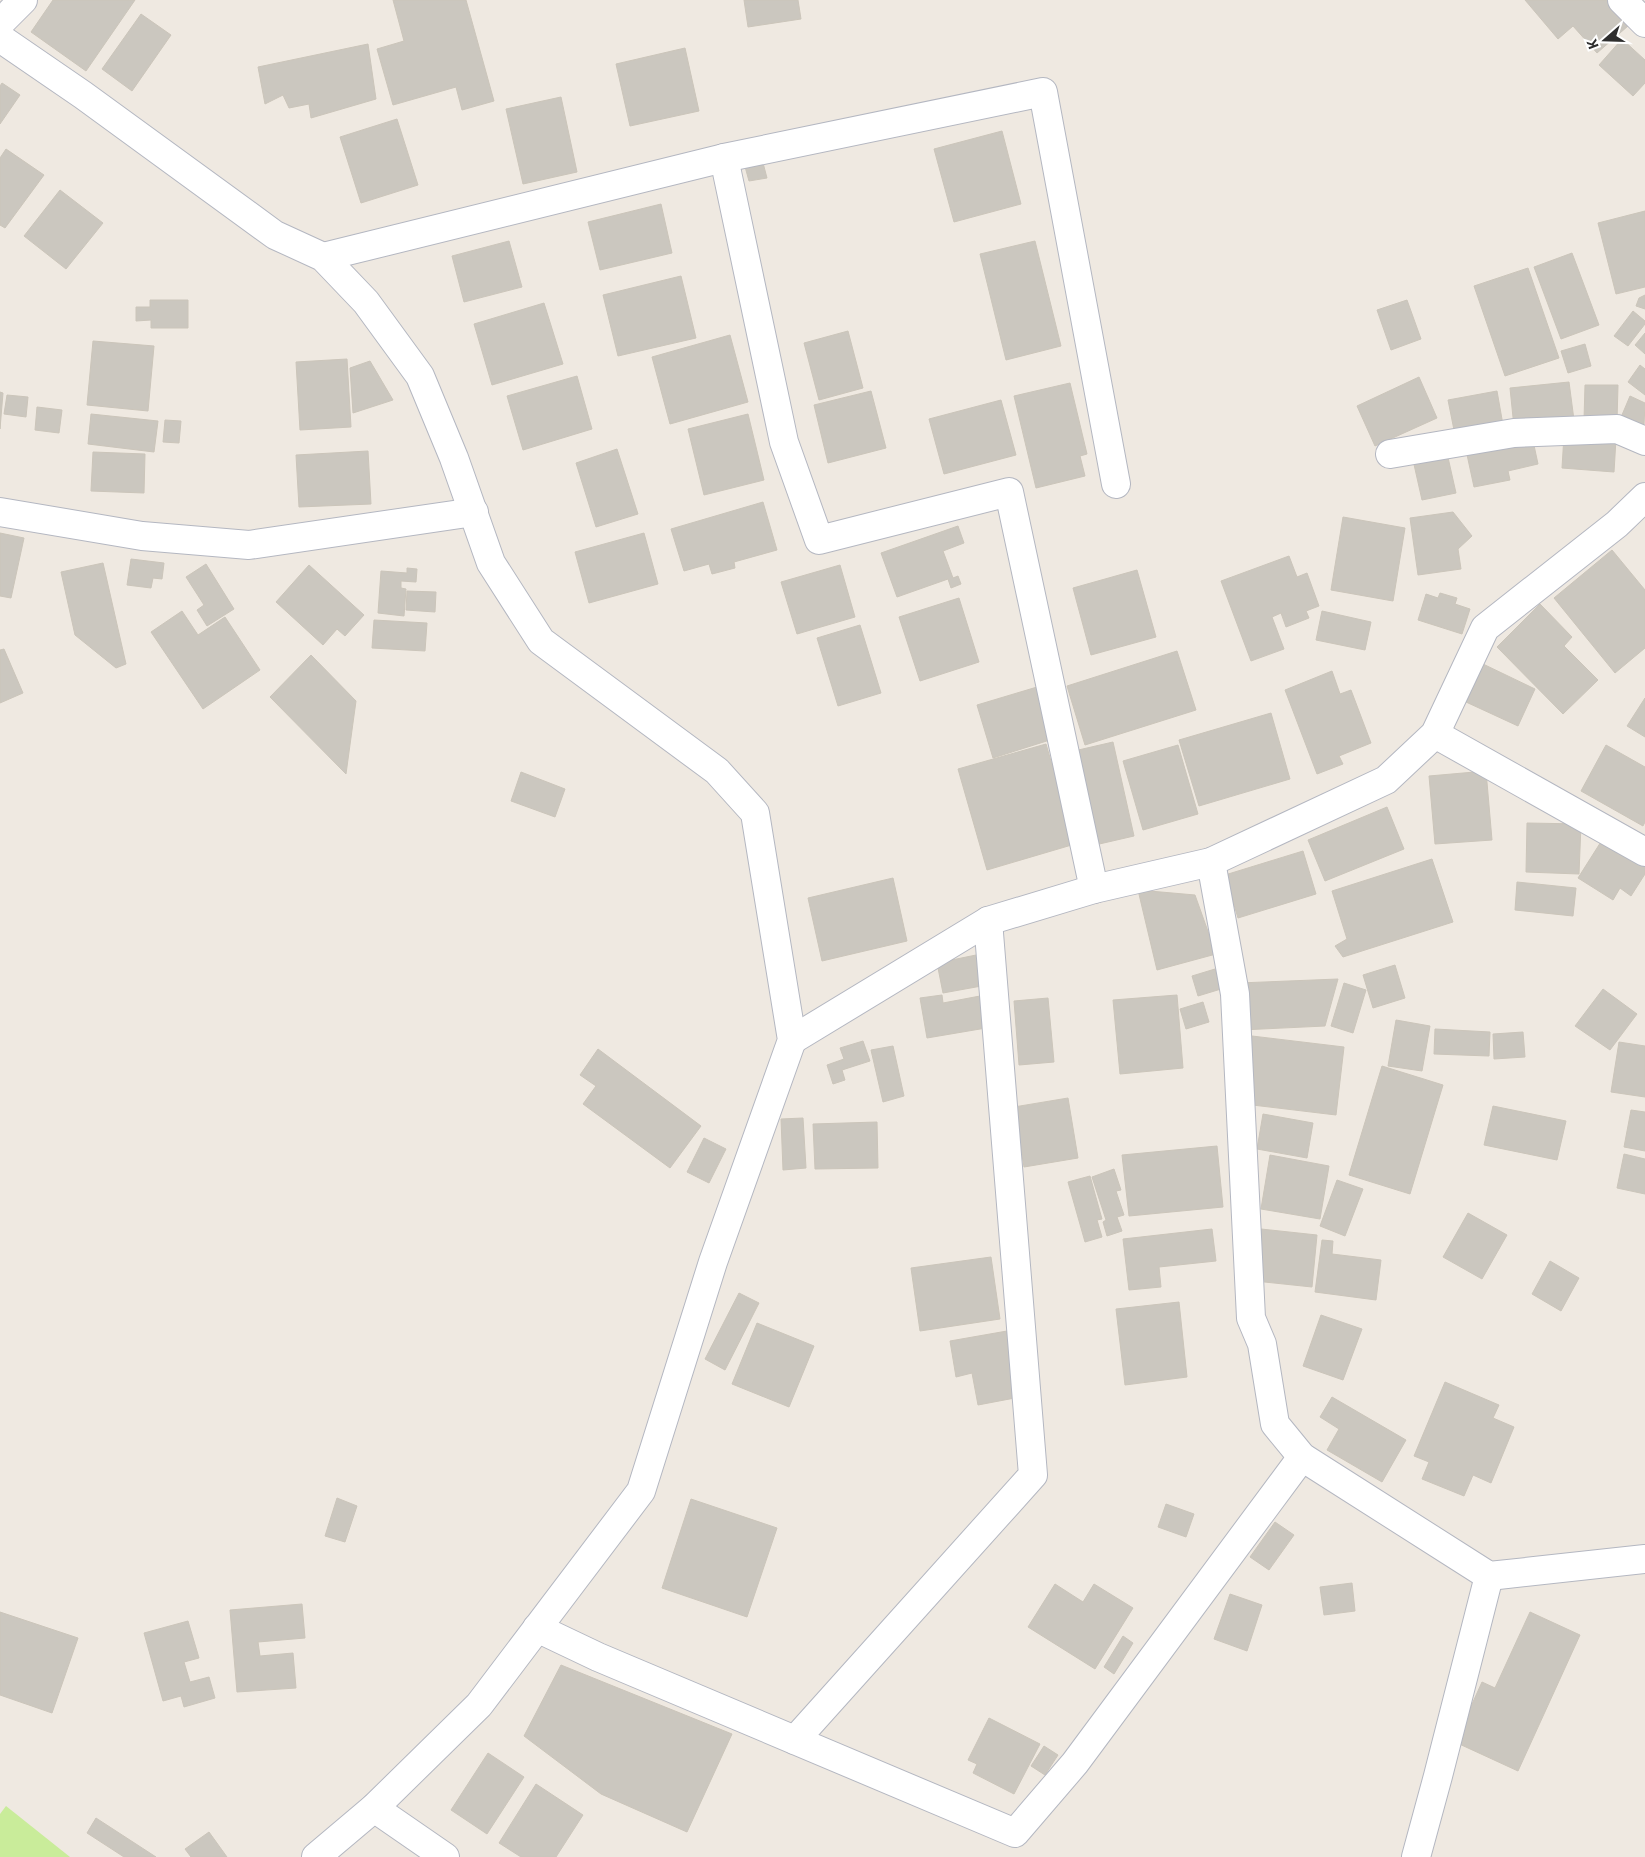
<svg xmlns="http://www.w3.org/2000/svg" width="1645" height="1857" font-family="'Open Sans',sans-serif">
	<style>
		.pitch { fill: #c9ec9a }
		.building { fill: #cbc7bf; stroke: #cbc5ba }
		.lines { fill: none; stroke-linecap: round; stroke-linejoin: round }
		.minor-casing { stroke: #b4b7c1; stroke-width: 30 }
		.minor { stroke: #fff; stroke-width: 28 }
	</style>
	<rect width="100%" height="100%" fill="#efe9e1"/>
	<!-- pitch -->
	<polygon class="pitch" points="6,1806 70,1857 0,1857 0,1814"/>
	<!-- building -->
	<g class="building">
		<polygon points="53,0 135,0 86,71 31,32"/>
		<polygon points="393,0 466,0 494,101 462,110 456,87 393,105 377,49 404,41"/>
		<polygon points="744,0 798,0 801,19 748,27"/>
		<polygon points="1525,0 1606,0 1628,26 1597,53 1573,26 1558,39"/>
		<polygon points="141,14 171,35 132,91 102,69"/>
		<polygon points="1622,39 1645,60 1645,83 1633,96 1599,65"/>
		<polygon points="368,44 376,99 311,118 309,104 289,108 283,95 265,104 258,67"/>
		<polygon points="685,48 699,111 630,126 616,64"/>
		<polygon points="2,83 20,95 0,124 0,86"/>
		<polygon points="561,97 577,172 523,184 506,109"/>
		<polygon points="397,119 418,185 361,203 340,137"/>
		<polygon points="1002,131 1021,204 954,222 934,149"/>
		<polygon points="6,149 44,175 5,228 0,225 0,158"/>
		<polygon points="762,159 767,178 749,181 744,163"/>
		<polygon points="60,190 103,223 66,269 24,236"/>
		<polygon points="661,204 672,253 600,270 588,222"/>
		<polygon points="1645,211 1645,287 1616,294 1598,223"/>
		<polygon points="509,241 522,287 464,302 452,256"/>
		<polygon points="1035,241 1061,346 1006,360 980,254"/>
		<polygon points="1572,253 1599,325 1561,339 1534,267"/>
		<polygon points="1528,268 1559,358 1505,376 1474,286"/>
		<polygon points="681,276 696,338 618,356 603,295"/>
		<polygon points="1645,295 1645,309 1636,306 1639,298"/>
		<polygon points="150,300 188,300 188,328 151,328 151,320 136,321 136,307 150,307"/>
		<polygon points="1407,300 1421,339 1391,350 1377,310"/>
		<polygon points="544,303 563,364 492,385 474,324"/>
		<polygon points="1633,311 1645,321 1645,324 1628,346 1614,336"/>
		<polygon points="848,331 863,388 819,400 804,343"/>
		<polygon points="1645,333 1645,354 1635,345"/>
		<polygon points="730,335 748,402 670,424 652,357"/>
		<polygon points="93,341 154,346 148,411 87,405"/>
		<polygon points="1585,344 1591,366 1568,373 1561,351"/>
		<polygon points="347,359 351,427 300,430 296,362"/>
		<polygon points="370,361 393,400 353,413 350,368"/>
		<polygon points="1640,365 1645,369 1645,395 1628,382"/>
		<polygon points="577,376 592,429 523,450 507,396"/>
		<polygon points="1419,377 1437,418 1375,446 1357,406"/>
		<polygon points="1569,382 1574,420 1514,427 1510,388"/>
		<polygon points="1070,383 1087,454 1080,456 1085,476 1036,488 1014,396"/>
		<polygon points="1585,385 1618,385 1617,421 1584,420"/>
		<polygon points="871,391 886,448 828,463 814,405"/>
		<polygon points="1497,391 1503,425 1455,435 1448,400"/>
		<polygon points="0,392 3,393 0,429"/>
		<polygon points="7,395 28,397 26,417 4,414"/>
		<polygon points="1630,396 1645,403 1644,425 1622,415"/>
		<polygon points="1001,400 1016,455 944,474 929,419"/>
		<polygon points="37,407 62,410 59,433 35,430"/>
		<polygon points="91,414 158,421 154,452 88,444"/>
		<polygon points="748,414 764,480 704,495 688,429"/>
		<polygon points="165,420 181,421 179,443 163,442"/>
		<polygon points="1564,435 1616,439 1614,472 1562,468"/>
		<polygon points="1532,436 1538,464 1508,471 1510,480 1474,487 1466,450"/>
		<polygon points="617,449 638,514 596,527 576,463"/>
		<polygon points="368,451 371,504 299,507 296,455"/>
		<polygon points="93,452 145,454 144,493 91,491"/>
		<polygon points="1447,453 1456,493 1422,500 1413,460"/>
		<polygon points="763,502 777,550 734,562 735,568 712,574 709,564 684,571 671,529"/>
		<polygon points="1453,512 1472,536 1458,549 1461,569 1418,575 1410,518"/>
		<polygon points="1343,517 1405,528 1393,601 1331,590"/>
		<polygon points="958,526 964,543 943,551 953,578 958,576 961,584 951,588 948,579 897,597 881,553"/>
		<polygon points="0,533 24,538 11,598 0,596"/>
		<polygon points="644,533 658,584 589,603 575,552"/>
		<polygon points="1612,550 1645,590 1645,648 1615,673 1554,598"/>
		<polygon points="1289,556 1297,577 1307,573 1319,606 1306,611 1309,618 1286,627 1281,613 1272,617 1284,649 1251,661 1221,581"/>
		<polygon points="131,559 164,563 162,579 153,578 151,588 127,585"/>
		<polygon points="103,563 126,664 116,668 75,635 61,572"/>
		<polygon points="206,564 234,609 207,626 197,610 204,605 186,577"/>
		<polygon points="309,565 364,615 345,636 337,629 323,645 276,602"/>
		<polygon points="840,565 855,617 797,634 781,582"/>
		<polygon points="407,568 417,569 416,582 401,581 401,588 406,589 404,616 378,613 381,571 407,573"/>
		<polygon points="1137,570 1156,637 1091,655 1073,588"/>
		<polygon points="407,591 436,592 435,612 406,610"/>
		<polygon points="1440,593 1457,598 1455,604 1470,609 1462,634 1418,620 1426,594 1438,598"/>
		<polygon points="959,598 979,662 920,681 899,617"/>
		<polygon points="1540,604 1572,637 1564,646 1598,680 1563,714 1497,647"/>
		<polygon points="182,611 198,635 225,617 260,670 203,709 151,632"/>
		<polygon points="1322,611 1371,622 1365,650 1316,640"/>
		<polygon points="374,620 427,623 425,651 372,648"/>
		<polygon points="860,625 881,693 838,706 817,638"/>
		<polygon points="4,649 23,693 0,703 0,650"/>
		<polygon points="1177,651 1196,710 1085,745 1067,686"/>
		<polygon points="311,655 356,701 346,774 270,697"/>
		<polygon points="1483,664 1535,689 1518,726 1466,702"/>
		<polygon points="1332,671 1340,694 1351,690 1371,743 1339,756 1343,764 1317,774 1285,690"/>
		<polygon points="1037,687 1053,739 993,758 977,705"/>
		<polygon points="1645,698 1645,737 1627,726"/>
		<polygon points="1271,713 1290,779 1199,806 1179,740"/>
		<polygon points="1113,742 1134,836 1095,845 1074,751"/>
		<polygon points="1046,744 1075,844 987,870 958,769"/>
		<polygon points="1178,745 1198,814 1143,830 1123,761"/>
		<polygon points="1606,745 1645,767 1645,822 1643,826 1581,791"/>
		<polygon points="1486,771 1492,840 1435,844 1429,776"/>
		<polygon points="521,772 565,789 555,817 511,801"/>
		<polygon points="1387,807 1404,849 1325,881 1308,840"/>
		<polygon points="1527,823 1581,824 1579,874 1526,872"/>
		<polygon points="1604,837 1645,863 1645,874 1631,896 1620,888 1613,900 1578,878"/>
		<polygon points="1303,851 1316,894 1238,918 1225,875"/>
		<polygon points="1432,859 1453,922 1343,957 1335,946 1347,939 1332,891"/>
		<polygon points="893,878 907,941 822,961 808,898"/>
		<polygon points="1517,882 1576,888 1573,916 1515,910"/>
		<polygon points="1138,890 1195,895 1216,954 1157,970"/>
		<polygon points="981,954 987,985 943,993 937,963"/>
		<polygon points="1395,965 1405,998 1373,1008 1363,975"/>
		<polygon points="1215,969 1221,989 1198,996 1192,976"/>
		<polygon points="1338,979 1325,1026 1241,1030 1239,983"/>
		<polygon points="1344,983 1366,990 1353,1033 1331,1026"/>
		<polygon points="1603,989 1637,1014 1610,1050 1575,1026"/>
		<polygon points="942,995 943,1003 980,996 986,1028 927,1038 920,998"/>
		<polygon points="1177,995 1183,1068 1120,1074 1113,1000"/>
		<polygon points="1048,998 1054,1062 1019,1065 1014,1001"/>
		<polygon points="1203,1002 1209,1022 1186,1029 1180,1009"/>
		<polygon points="1396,1020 1430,1026 1422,1071 1388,1066"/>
		<polygon points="1435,1029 1490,1032 1489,1056 1434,1054"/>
		<polygon points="1523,1032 1525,1057 1494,1059 1493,1034"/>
		<polygon points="1252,1036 1344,1047 1336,1115 1244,1104"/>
		<polygon points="863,1041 870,1061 842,1070 845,1080 833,1084 827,1065 844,1059 840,1048"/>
		<polygon points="1619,1042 1645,1046 1645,1097 1611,1092"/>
		<polygon points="893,1046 904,1096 883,1102 871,1050"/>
		<polygon points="598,1049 701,1126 670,1168 583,1104 596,1086 580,1075"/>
		<polygon points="1382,1066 1443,1085 1410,1194 1349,1175"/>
		<polygon points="1068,1098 1078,1158 1024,1167 1014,1107"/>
		<polygon points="1493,1106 1566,1121 1557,1160 1484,1145"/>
		<polygon points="1631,1110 1645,1112 1645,1151 1624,1147"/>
		<polygon points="1263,1114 1313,1123 1307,1158 1257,1149"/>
		<polygon points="803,1118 806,1168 783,1170 781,1119"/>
		<polygon points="877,1122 878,1168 815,1169 813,1124"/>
		<polygon points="704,1138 726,1149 709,1183 687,1172"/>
		<polygon points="1217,1146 1223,1207 1129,1216 1122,1155"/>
		<polygon points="1624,1154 1645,1159 1645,1194 1617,1188"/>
		<polygon points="1270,1155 1329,1166 1320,1219 1261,1209"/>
		<polygon points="1114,1169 1121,1190 1116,1191 1124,1215 1117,1217 1122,1231 1107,1236 1103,1222 1106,1220 1092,1177"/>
		<polygon points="1090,1176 1102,1219 1097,1220 1102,1237 1085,1242 1068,1182"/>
		<polygon points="1337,1180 1363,1189 1345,1236 1320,1226"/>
		<polygon points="1468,1213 1507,1235 1482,1279 1443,1257"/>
		<polygon points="1212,1229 1216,1261 1159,1267 1161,1287 1129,1290 1123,1239"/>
		<polygon points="1261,1229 1317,1235 1312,1287 1255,1281"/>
		<polygon points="1322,1240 1333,1241 1332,1254 1381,1260 1376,1300 1315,1292"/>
		<polygon points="991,1257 1000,1319 920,1331 911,1268"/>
		<polygon points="1550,1261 1579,1278 1561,1311 1532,1294"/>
		<polygon points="739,1293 759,1303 725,1370 705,1359"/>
		<polygon points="1179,1302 1187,1377 1125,1385 1116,1309"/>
		<polygon points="1321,1315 1362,1329 1343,1380 1303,1366"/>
		<polygon points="757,1323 814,1346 789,1407 732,1384"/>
		<polygon points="1007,1331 1020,1397 978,1405 972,1373 956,1377 950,1341"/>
		<polygon points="1445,1382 1499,1405 1493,1418 1514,1427 1491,1483 1473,1475 1464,1496 1422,1479 1429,1462 1414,1456"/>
		<polygon points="1332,1397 1406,1440 1382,1482 1327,1450 1339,1429 1320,1417"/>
		<polygon points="337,1498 357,1506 345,1542 325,1536"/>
		<polygon points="691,1499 777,1528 747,1617 662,1588"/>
		<polygon points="1166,1504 1194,1514 1186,1537 1158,1527"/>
		<polygon points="1275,1522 1294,1535 1269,1570 1250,1557"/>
		<polygon points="1352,1583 1355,1611 1324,1615 1320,1587"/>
		<polygon points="1055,1584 1083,1602 1094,1584 1133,1608 1095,1669 1028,1627"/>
		<polygon points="1230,1594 1262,1605 1247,1651 1214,1639"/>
		<polygon points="302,1604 305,1638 258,1642 260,1656 293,1653 296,1688 237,1692 230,1610"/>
		<polygon points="0,1612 78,1638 52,1713 0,1695"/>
		<polygon points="1530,1612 1580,1635 1518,1771 1455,1742 1482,1682 1495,1688"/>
		<polygon points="188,1621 199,1658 184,1662 190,1682 209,1677 215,1698 184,1707 181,1696 163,1701 144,1633"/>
		<polygon points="1123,1636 1133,1643 1114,1674 1104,1667"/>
		<polygon points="561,1665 732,1734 687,1832 601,1794 524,1736"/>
		<polygon points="989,1718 1040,1744 1014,1794 973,1773 977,1764 968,1760"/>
		<polygon points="1044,1746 1058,1755 1045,1775 1031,1766"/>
		<polygon points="488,1753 524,1777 487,1834 451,1810"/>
		<polygon points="536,1784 583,1815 556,1857 521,1857 499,1843"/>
		<polygon points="96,1818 156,1857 124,1857 87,1833"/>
		<polygon points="209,1832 227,1857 191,1857 185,1849"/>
	</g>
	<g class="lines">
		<!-- minor casing -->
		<g class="minor-casing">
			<g id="minor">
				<polyline points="1622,0 1645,23"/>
				<polyline points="0,23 23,0"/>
				<polyline points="0,38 83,95 275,235 323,257 366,302 420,376 454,458 491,563 541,641 717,771 755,813 792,1040 713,1262 641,1491 479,1705 374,1808 316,1857"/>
				<polyline points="724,158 784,442 819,540 1009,492 1094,889"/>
				<polyline points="323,257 724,158 1043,92 1116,484"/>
				<polyline points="1390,454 1514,433 1617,429 1645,441"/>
				<polyline points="0,512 142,536 249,545 474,512"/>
				<polyline points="1435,734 1645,852"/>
				<polyline points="1211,862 1235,994 1251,1318 1262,1344 1275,1424 1302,1457 1489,1576 1645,1559"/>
				<polyline points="792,1040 988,921 1094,889 1211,862 1386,780 1435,734 1485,628 1617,524 1645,497"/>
				<polyline points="537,1628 598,1657 1015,1833 1075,1763 1302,1457"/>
				<polyline points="795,1740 1033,1475 988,921"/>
				<polyline points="374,1808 445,1857"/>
				<polyline points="1416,1857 1438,1776 1489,1576"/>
			</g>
		</g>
		<!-- minor -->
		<use href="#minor" class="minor"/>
	</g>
	<!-- north arrow -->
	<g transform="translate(1605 40) rotate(250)" stroke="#ffffff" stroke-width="4" paint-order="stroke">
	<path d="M0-4L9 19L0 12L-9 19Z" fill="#2e2e2e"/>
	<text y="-8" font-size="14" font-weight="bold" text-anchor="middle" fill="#2e2e2e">K</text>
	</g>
</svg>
